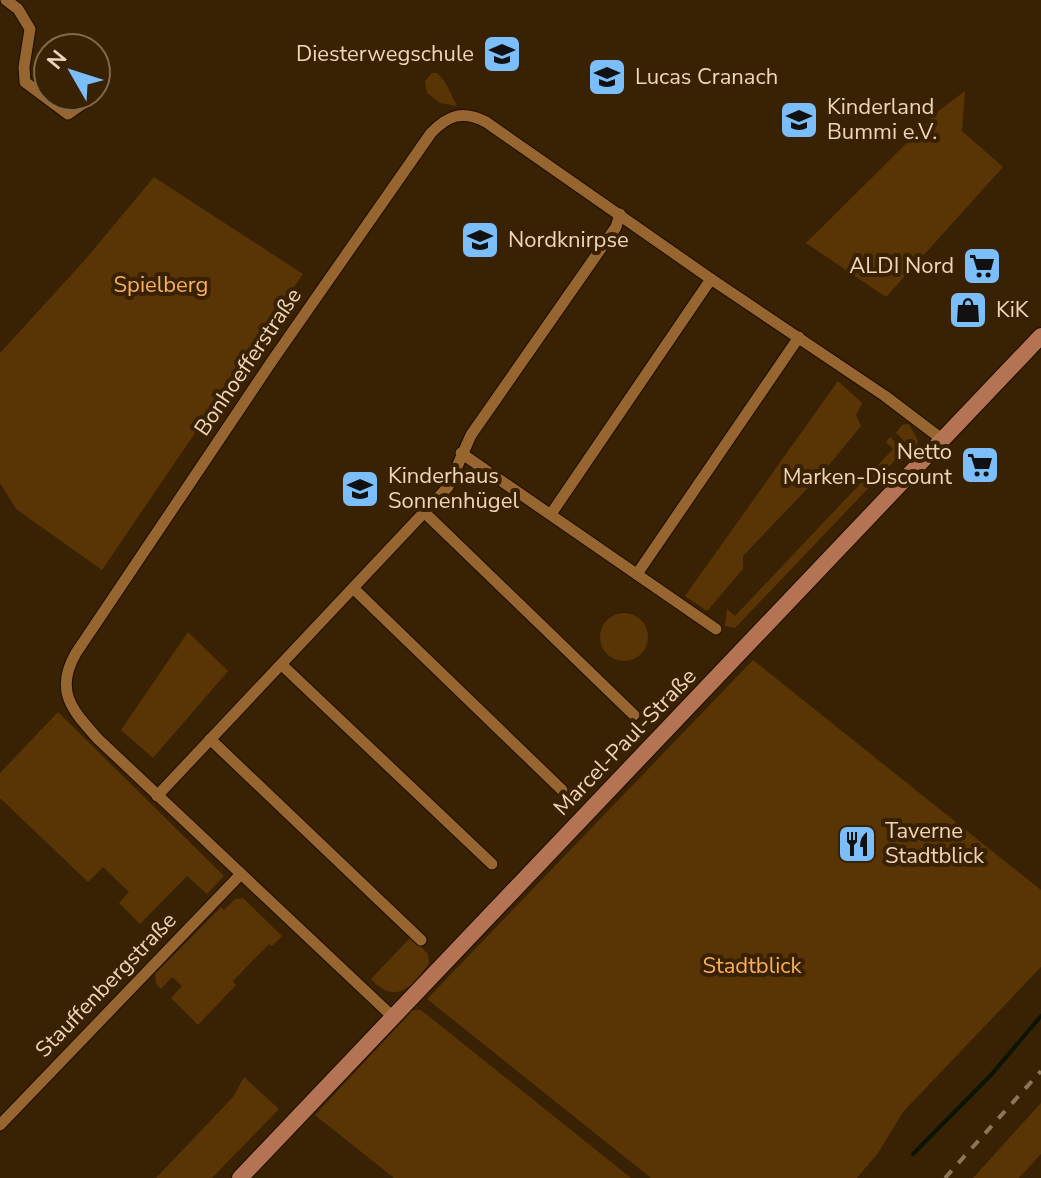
<svg xmlns="http://www.w3.org/2000/svg" width="1041" height="1178" font-family="'Nunito Sans',sans-serif">
	<style>
		.green { fill: #593505 }
		.lines { fill: none; stroke-linecap: round; stroke-linejoin: round }
		.stream { stroke: #0c1401; stroke-width: 4 }
		.street-casing { stroke: #1b0c00; stroke-width: 13 }
		.secondary-casing { stroke: #1b0c00; stroke-width: 18 }
		.street { stroke: #976630; stroke-width: 11 }
		.secondary { stroke: #b47454; stroke-width: 16 }
		.rail { stroke: #8e7558; stroke-width: 4; stroke-dasharray: 10 10; stroke-linecap: butt }
		.labels { text-anchor: middle; dominant-baseline: central; stroke-width: 8; stroke-linejoin: round; paint-order: stroke }
		.poi-label { font-size: 22px; fill: #f0d5ba; stroke: #392103; text-anchor: start }
		.park-label { font-size: 22px; fill: #faaf5c; stroke: #392103 }
		.street-label { font-size: 22px; fill: #f0d5ba; stroke: #392103 }
	</style>
	<rect width="100%" height="100%" fill="#392103"/>
	<!-- green -->
	<g class="green">
		<polygon points="432,73 437,73 445,82 457,106 440,103 427,93 425,81"/>
		<polygon points="965,91 962,131 1003,167 886,297 806,243 940,110"/>
		<polygon points="154,177 303,274 102,570 16,509 0,483 0,353 84,261"/>
		<polygon points="838,381 862,403 856,415 861,426 824,471 743,556 743,569 707,611 685,596"/>
		<polygon points="909,424 918,441 915,452 896,433 902,425"/>
		<polygon points="890,437 900,446 899,456 735,628 725,626 727,609 735,616 893,449 886,442"/>
		<circle cx="624" cy="637" r="24"/>
		<polygon points="188,632 228,671 153,758 121,730"/>
		<polygon points="753,660 1041,890 1041,967 903,1112 878,1153 857,1178 651,1178 427,999"/>
		<polygon points="58,712 224,876 207,894 187,876 140,924 119,903 129,892 103,867 88,882 0,798 0,773"/>
		<polygon points="243,898 282,936 272,946 269,944 233,981 236,985 198,1025 171,998 182,986 172,977 161,989 156,984 155,974 221,907 224,910 235,899"/>
		<path d="M411 937 428 954 429 963C412 987 396 1006 371 979Z"/>
		<polygon points="413,1010 421,1010 631,1178 394,1178 315,1115"/>
		<polygon points="244,1077 279,1109 212,1178 156,1178 233,1097"/>
		<polygon points="1041,1103 1041,1154 1019,1178 973,1178"/>
	</g>
	<g class="lines">
		<!-- stream -->
		<polyline class="stream" points="913,1154 991,1075 1041,1016"/>
		<!-- street casing -->
		<g class="street-casing">
			<g id="street">
				<polyline points="6,0 18,9 30,29 24,67 25,82 68,114 88,100"/>
				<polyline points="461,453 716,629"/>
				<polyline points="425,513 634,715"/>
				<polyline points="551,514 711,279"/>
				<polyline points="637,574 799,337"/>
				<polyline points="353,588 562,790"/>
				<polyline points="282,665 492,864"/>
				<polyline points="210,739 421,940"/>
				<polyline points="157,796 448,487 471,435 616,227 620,214"/>
				<path d="M393 1017 98 739C72 710 54 691 76 653L272 361 431 133C448 115 463 110 486 122L711 279 885 396 943 440"/>
				<polyline points="0,1125 241,874"/>
			</g>
		</g>
		<!-- secondary casing -->
		<g class="secondary-casing">
			<polyline id="secondary" points="240,1178 1041,336"/>
		</g>
		<!-- street -->
		<use href="#street" class="street"/>
		<!-- secondary -->
		<use href="#secondary" class="secondary"/>
		<!-- rail -->
		<polyline class="rail" points="945,1178 1041,1071"/>
	</g>
	<!-- icons -->
	<defs>
		<g id="school-square" transform="scale(2)"><rect x="-9" y="-9" width="18" height="18" rx="4" fill="#7bbef9" stroke="#392103"/><path d="M0-5L7-2L0 1L-7-2ZM-4 1L0 2.5L4 1V4Q0 6-4 4Z" fill="#111"/></g>
		<g id="supermarket-square" transform="scale(2)"><rect x="-9" y="-9" width="18" height="18" rx="4" fill="#7bbef9" stroke="#392103"/><path d="M-6-5.5h2.5l.6 2H6L4.5 2H-2.5L-4.4-4H-6ZM-1.5 3.2a1.3 1.3 0 1 0 .1 0ZM3 3.2a1.3 1.3 0 1 0 .1 0Z" fill="#111"/></g>
		<g id="shop-square" transform="scale(2)"><rect x="-9" y="-9" width="18" height="18" rx="4" fill="#7bbef9" stroke="#392103"/><path d="M-5-2.5h2.3a2.7 3.5 0 0 1 5.4 0H5L5.5 6h-11ZM-1.5-2.5h3a1.5 2.3 0 0 0-3 0Z" fill="#111"/></g>
		<g id="restaurant-square" transform="scale(2)"><rect x="-9" y="-9" width="18" height="18" rx="4" fill="#7bbef9" stroke="#392103"/><path d="M-5-6h1v4h1v-4h1v4h1v-4h1v5L-1.5 .5V6h-2V.5L-5-1ZM5-6V6H3V1.5H1.5Q1.5-4 5-6Z" fill="#111"/></g>
	</defs>
	<g fill-rule="evenodd">
		<use href="#school-square" x="502" y="54"/>
		<use href="#school-square" x="607" y="77"/>
		<use href="#school-square" x="799" y="120"/>
		<use href="#school-square" x="480" y="240"/>
		<use href="#supermarket-square" x="982" y="266"/>
		<use href="#shop-square" x="968" y="310"/>
		<use href="#supermarket-square" x="980" y="465"/>
		<use href="#school-square" x="360" y="489"/>
		<use href="#restaurant-square" x="857" y="844"/>
	</g>
	<g class="labels">
		<!-- poi labels -->
		<g class="poi-label">
			<text x="474" y="54" text-anchor="end">Diesterwegschule</text>
			<text x="635" y="77">Lucas Cranach</text>
			<text x="827" y="107">Kinderland<tspan x="827" dy="25">Bummi e.V.</tspan></text>
			<text x="508" y="240">Nordknirpse</text>
			<text x="954" y="266" text-anchor="end">ALDI Nord</text>
			<text x="996" y="310">KiK</text>
			<text x="952" y="452" text-anchor="end">Netto<tspan x="952" dy="25">Marken-Discount</tspan></text>
			<text x="388" y="476">Kinderhaus<tspan x="388" dy="25">Sonnenhügel</tspan></text>
			<text x="885" y="831">Taverne<tspan x="885" dy="25">Stadtblick</tspan></text>
		</g>
		<!-- park labels -->
		<g class="park-label">
			<text x="161" y="285">Spielberg</text>
			<text x="752" y="966">Stadtblick</text>
		</g>
		<!-- street labels -->
		<g class="street-label">
			<text transform="translate(248 362) rotate(-56)">Bonhoefferstraße</text>
			<text transform="translate(625 742) rotate(-46)">Marcel-Paul-Straße</text>
			<text transform="translate(106 985) rotate(-46)">Stauffenbergstraße</text>
		</g>
	</g>
	<!-- north arrow -->
	<g transform="translate(72 72) rotate(309)"><circle r="38" fill="#392103" stroke="#82694c" stroke-width="2"/>
	<path d="M0-6L14 30L0 20L-14 30Z" fill="#7bbef9"/>
	<text y="-12" font-size="22" font-weight="bold" text-anchor="middle" fill="#f0d5ba">N</text>
	</g>
</svg>
